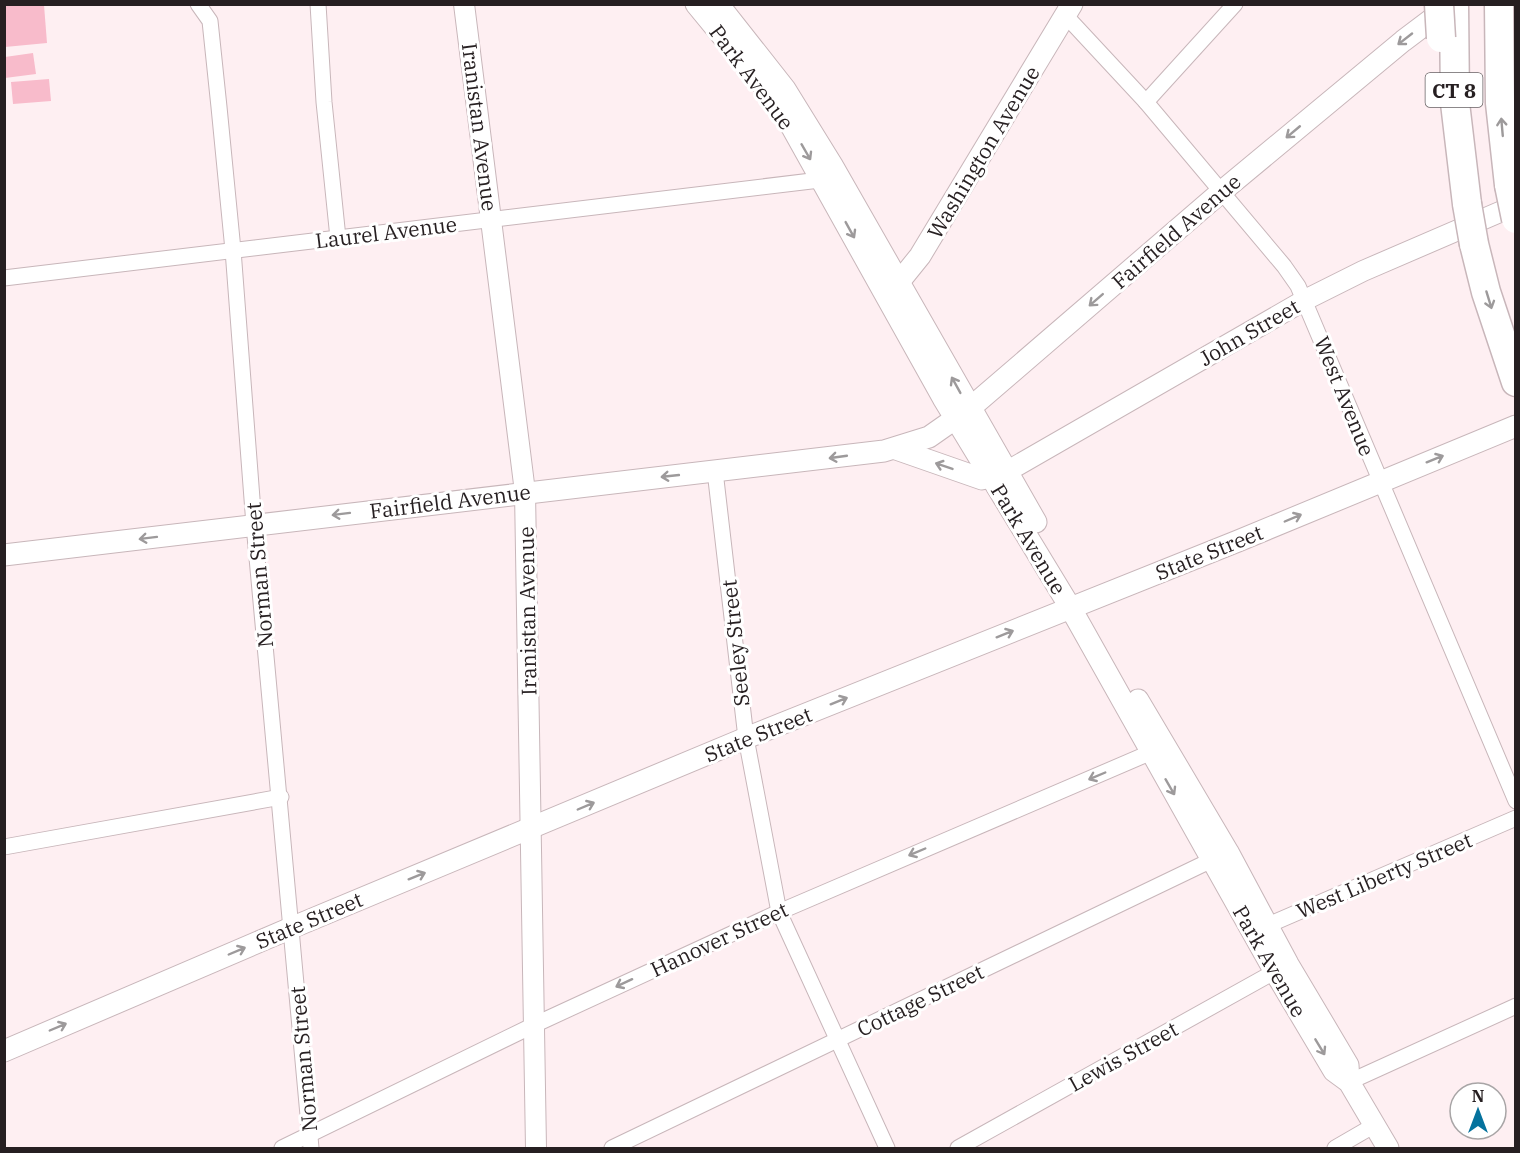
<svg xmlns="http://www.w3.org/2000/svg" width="1520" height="1153" font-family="'IBM Plex Serif',serif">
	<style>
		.green { fill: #f8bbcb }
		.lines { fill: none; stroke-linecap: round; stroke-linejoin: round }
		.minor-casing { stroke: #c8b6ba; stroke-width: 17 }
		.tertiary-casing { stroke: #c8b6ba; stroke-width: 22 }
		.secondary-casing { stroke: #c8b6ba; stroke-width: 23 }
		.motorway-casing { stroke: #c8b6ba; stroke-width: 31 }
		.minor { stroke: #fff; stroke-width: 15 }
		.tertiary { stroke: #fff; stroke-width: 20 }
		.secondary { stroke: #fff; stroke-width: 21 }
		.motorway { stroke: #fff; stroke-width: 28 }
		.motorway-bridge-casing { stroke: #c8b6ba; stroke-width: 31; stroke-linecap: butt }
		.motorway-bridge { stroke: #fff; stroke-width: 28 }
		.oneway { stroke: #9d9a9b }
		.labels { text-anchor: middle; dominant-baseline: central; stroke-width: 6; stroke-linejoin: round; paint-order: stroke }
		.shield { fill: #fff; stroke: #676264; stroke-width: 1.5 }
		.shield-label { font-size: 20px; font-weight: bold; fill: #261f21 }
		.street-label { font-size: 21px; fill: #261f21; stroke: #fff }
	</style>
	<rect width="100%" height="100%" fill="#feeff2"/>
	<!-- green -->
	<g class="green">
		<polygon points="5,4 44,5 47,43 5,47"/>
		<polygon points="33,53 36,74 5,78 5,57"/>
		<polygon points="49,79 51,101 13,104 11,82"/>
	</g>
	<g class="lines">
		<!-- minor casing -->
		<g class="minor-casing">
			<g id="minor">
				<polyline points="198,4 210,21 219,107 233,250 254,525 311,1148"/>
				<polyline points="318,4 324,102 338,238"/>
				<polyline points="1066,16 1146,102 1284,266 1298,286 1516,801"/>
				<polyline points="1146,102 1235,4"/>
				<polyline points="4,278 828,179"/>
				<polyline points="715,471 746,738 779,912 887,1148"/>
				<polyline points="4,847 281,797"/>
				<polyline points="1259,929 1516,818"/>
				<polyline points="1349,1082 1516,1006"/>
				<polyline points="282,1148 534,1025 779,912 1161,748"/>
				<polyline points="612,1148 1220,856"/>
				<polyline points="958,1148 1283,967"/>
				<polyline points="1335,1148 1373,1126"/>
			</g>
		</g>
		<!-- tertiary casing -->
		<g class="tertiary-casing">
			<g id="tertiary">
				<polyline points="464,4 525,492 536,1148"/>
				<polyline points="1006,472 1305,300 1363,271 1516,205"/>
			</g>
		</g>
		<!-- secondary casing -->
		<g class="secondary-casing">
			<g id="secondary">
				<polyline points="696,4 780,106 943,398 1070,607 1275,972 1334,1071 1349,1082 1388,1148"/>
				<polyline points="718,4 785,89 832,165 1036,522"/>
				<polyline points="889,287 899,282 920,256 1072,4"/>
				<polyline points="896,449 982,479 1000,474"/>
				<polyline points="4,555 884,451 929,437 969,409 1221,192 1403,41 1448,7"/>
				<polyline points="1138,700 1228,852 1288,964 1348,1065 1349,1082"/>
				<polyline points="4,1051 291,928 746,738 1238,541 1516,426"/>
			</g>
		</g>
		<!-- motorway casing -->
		<g class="motorway-casing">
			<g id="motorway">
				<polyline points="1454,4 1455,103 1467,204"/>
				<polyline points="1499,4 1500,103 1509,185"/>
				<polyline points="1474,244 1486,292 1516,382"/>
			</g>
		</g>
		<!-- minor -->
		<use href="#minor" class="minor"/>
		<!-- tertiary -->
		<use href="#tertiary" class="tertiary"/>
		<!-- secondary -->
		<use href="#secondary" class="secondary"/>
		<!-- motorway -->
		<use href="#motorway" class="motorway"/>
		<!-- motorway-bridge casing -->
		<g class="motorway-bridge-casing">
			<g id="motorway-bridge">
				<polyline points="1439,4 1441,38"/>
				<polyline points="1509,185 1516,219"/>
				<polyline points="1467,204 1474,244"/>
			</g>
		</g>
		<!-- motorway-bridge -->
		<use href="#motorway-bridge" class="motorway-bridge"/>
	</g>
	<!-- one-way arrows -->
	<defs><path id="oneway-shaft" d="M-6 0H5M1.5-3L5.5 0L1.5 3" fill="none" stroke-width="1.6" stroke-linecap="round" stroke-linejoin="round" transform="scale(1.5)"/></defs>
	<g class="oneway">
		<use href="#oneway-shaft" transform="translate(1405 39) rotate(142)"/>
		<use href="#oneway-shaft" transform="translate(1502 127) rotate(-95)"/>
		<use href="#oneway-shaft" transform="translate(1293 132) rotate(140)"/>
		<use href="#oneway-shaft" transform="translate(806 152) rotate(60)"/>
		<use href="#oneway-shaft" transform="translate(850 230) rotate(61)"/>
		<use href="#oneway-shaft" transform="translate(1096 300) rotate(139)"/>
		<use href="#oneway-shaft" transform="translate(1489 300) rotate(73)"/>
		<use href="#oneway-shaft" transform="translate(956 385) rotate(-119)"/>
		<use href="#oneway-shaft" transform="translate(838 457) rotate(172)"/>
		<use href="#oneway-shaft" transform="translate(1435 459) rotate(-22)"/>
		<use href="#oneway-shaft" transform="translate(944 466) rotate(-161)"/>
		<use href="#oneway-shaft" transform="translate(670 476) rotate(174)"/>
		<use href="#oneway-shaft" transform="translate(341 514) rotate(173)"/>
		<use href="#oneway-shaft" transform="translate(1293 518) rotate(-23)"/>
		<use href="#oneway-shaft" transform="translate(148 538) rotate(173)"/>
		<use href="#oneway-shaft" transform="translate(1005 634) rotate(-22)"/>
		<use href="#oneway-shaft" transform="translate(839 701) rotate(-22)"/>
		<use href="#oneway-shaft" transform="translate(1097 776) rotate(157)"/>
		<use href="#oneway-shaft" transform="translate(1170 787) rotate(60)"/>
		<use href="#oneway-shaft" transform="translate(586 806) rotate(-23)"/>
		<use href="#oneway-shaft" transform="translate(917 852) rotate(157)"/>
		<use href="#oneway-shaft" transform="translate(417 876) rotate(-22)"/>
		<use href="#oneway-shaft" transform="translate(237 951) rotate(-23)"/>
		<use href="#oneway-shaft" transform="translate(624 983) rotate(155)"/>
		<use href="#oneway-shaft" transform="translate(58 1027) rotate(-23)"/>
		<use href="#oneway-shaft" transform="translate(1320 1047) rotate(59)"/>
	</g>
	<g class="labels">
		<!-- shield labels -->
		<rect class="shield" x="1425.5" y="73" width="57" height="34" rx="4.5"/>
		<g class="shield-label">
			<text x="1454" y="90">CT 8</text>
		</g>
		<!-- street labels -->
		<g class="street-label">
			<text transform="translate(752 77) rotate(53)">Park Avenue</text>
			<text transform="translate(480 127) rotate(83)">Iranistan Avenue</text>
			<text transform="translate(983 152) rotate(-59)">Washington Avenue</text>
			<text transform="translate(1176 231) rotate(-41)">Fairfield Avenue</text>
			<text transform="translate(386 232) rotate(-7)">Laurel Avenue</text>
			<text transform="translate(1249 332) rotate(-30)">John Street</text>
			<text transform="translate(1345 396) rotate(68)">West Avenue</text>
			<text transform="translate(450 501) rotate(-7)">Fairfield Avenue</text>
			<text transform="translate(1029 539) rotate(59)">Park Avenue</text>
			<text transform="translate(1209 552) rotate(-22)">State Street</text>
			<text transform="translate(259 575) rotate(-95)">Norman Street</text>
			<text transform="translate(527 611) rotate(-91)">Iranistan Avenue</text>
			<text transform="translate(735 643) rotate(-96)">Seeley Street</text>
			<text transform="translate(758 734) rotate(-22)">State Street</text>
			<text transform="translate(1384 875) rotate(-23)">West Liberty Street</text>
			<text transform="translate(309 920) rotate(-23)">State Street</text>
			<text transform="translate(719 939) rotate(-25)">Hanover Street</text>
			<text transform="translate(1270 961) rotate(60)">Park Avenue</text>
			<text transform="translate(920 1000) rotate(-26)">Cottage Street</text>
			<text transform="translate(1123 1056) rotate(-29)">Lewis Street</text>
			<text transform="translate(303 1059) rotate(-95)">Norman Street</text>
		</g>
	</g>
	<!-- border -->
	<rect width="1520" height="1153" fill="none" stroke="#261f21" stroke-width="12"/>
	<!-- north arrow -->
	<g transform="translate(1478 1111)"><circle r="28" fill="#ffffff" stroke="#a8a5a6" stroke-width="1.5"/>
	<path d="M0-4.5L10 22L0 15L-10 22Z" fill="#05729d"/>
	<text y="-9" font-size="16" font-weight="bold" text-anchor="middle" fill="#261f21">N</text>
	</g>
</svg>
